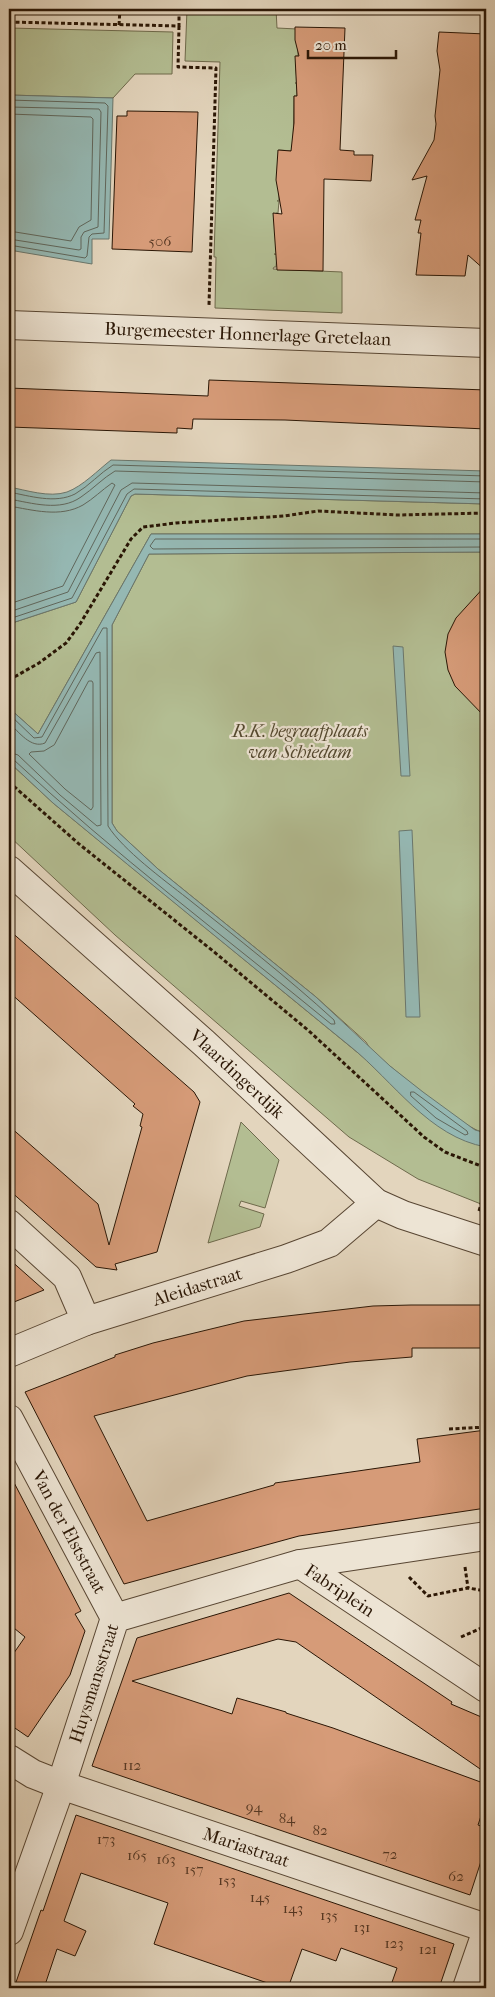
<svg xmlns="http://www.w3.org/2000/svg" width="495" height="1997" font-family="'IM FELL French Canon',serif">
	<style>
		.green { fill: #b3bd92; stroke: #6e6a4c }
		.water { fill: #95b8b3; stroke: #6a776d }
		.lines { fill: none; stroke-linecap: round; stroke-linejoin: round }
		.shore { stroke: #60675c; stroke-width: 1 }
		.building { fill: #d69b78; stroke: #2a1605 }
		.minor-casing { stroke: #584633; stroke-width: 30 }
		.path { stroke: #2a1605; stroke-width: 3; stroke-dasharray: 4 2.5; stroke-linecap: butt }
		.minor { stroke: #ede4d4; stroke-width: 28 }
		.labels { text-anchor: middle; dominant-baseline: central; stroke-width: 4.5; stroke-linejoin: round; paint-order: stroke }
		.number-label { font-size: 15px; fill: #553722 }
		.street-label { font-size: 18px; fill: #2a1605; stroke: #ede4d4 }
		.park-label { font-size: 18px; font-style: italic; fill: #53482f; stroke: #ede4d4 }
	</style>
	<rect width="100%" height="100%" fill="#e3d5bd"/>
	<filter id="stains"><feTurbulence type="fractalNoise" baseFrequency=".004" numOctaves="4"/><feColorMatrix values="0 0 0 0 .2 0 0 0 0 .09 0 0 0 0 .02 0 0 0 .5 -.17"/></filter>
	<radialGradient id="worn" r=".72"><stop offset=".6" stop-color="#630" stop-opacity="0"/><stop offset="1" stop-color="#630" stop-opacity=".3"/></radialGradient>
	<!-- green -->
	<g class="green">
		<polygon points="187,9 276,9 277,28 297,29 298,56 296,56 298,69 296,69 297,82 295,83 297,84 297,96 294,96 293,151 279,150 279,200 277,201 279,201 278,213 276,213 277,254 274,254 277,255 276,267 274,267 273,269 342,272 342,313 215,308 216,257 214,257 220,62 185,61"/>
		<polygon points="9,28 173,32 172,74 135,74 113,98 9,95"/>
		<polygon points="135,494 486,504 486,534 151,534 38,734 9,708 9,624 76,602 131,496"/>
		<path d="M486 552V1133C466 1132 390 1066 371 1050L366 1042 316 997 158 869 117 831 112 823V625L149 554Z"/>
		<polygon points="9,762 53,803 363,1057 418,1109 479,1145 486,1147 486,1206 418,1179 349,1137 115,935 9,836"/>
		<polygon points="241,1122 279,1160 265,1208 241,1201 239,1206 264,1214 260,1227 208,1243"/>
	</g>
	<!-- water -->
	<g class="water">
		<polygon points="9,95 113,98 109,239 92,239 92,264 9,250"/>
		<path d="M111 460 486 471V504L135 494 131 496 76 602 9 624V487C26 490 49 498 67 492 83 486 98 470 111 460Z"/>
		<path d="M151 534H486V552L149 554 112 625V823L117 831 158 869 316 997 390 1066 423 1092 475 1130 486 1133V1147C429 1137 393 1081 351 1047 252 966 152 885 53 803L9 762V708L38 734Z"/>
		<polygon points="393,646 403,647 410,776 401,776"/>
		<polygon points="412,830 420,1017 406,1017 399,831"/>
	</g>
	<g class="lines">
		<!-- shore -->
		<g class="shore">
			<polyline points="9,100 105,103 108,106 104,233 92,234 89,237 87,256 85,258 9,245"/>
			<polyline points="9,107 99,109 101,112 98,227 84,232 81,237 81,249 79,250 9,239"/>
			<polyline points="9,114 91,117 93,119 91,220 79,227 71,241 9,231"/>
			<path d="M9 492C30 496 55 504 75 494 89 486 100 473 113 465L486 476"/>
			<path d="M9 499C32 503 60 512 81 497 93 489 103 478 115 471L486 482"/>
			<path d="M9 506C33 510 60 518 83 505 93 499 102 490 112 483L115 485 63 586 9 604"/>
			<polyline points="486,539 155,539 150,546 153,549 486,547"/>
			<polyline points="9,612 68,592 121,490 132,483 486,493"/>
			<polyline points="9,619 72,598 127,494 134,489 486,499"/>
			<polygon points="89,681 92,681 93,683 93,807 91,810 65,789 29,754 31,752 44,751 54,745"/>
			<path d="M9 714 34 738 42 737 103 628H107L108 826C123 850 164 880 187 898 237 938 287 977 334 1020L335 1024H331C225 937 114 854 14 760L9 759"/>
			<path d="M9 723C19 732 31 749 45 743L96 653 100 652 101 825 97 826 60 795 18 755 9 752"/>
			<polygon points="411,1092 414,1092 467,1131 468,1134 465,1135 436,1118 411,1096"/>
		</g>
	</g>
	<!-- building -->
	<g class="building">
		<polygon points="295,27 345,28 340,150 354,151 354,155 373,155 371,181 324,179 323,271 277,270 273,213 282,214 276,180 278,150 291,151 294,123 294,96 297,96 295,56 299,56 295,40"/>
		<polygon points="439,32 486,34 483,156 486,156 486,271 468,255 465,276 416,275 421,233 418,233 421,220 415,220 427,176 412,180 434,140 436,124 435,116 440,70 437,51"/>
		<polygon points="127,111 198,112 192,252 112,249 117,116 127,116"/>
		<polygon points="209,380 486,390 486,429 285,420 193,419 192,429 177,428 177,433 9,427 9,388 208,396"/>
		<polygon points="486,585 486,718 455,686 448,670 445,652 448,634 456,618"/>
		<polygon points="9,930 194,1092 200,1102 157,1252 115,1264 117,1270 96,1267 9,1190 9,1126 98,1204 109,1245 142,1127 140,1126 143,1114 133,1106 135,1104 9,992"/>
		<polygon points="9,1259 44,1290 9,1304"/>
		<polygon points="411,1305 486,1305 486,1348 412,1348 412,1357 350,1362 247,1376 94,1416 147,1521 274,1485 275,1483 420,1462 417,1439 486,1430 486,1508 299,1536 124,1584 25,1392 115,1357 115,1355 153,1343 244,1321 373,1306"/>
		<polygon points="9,1473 81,1611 75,1614 85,1631 70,1675 28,1737 9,1724 9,1660 25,1637 9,1624"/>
		<polygon points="289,1593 452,1702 451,1704 486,1719 486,1773 296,1642 278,1639 132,1681 232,1714 237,1698 286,1712 286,1713 333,1728 486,1784 486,1801 478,1825 486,1828 486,1846 470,1895 92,1766 137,1638"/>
		<polygon points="76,1815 454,1944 439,1988 390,1988 397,1968 341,1948 336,1961 302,1949 288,1988 282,1988 154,1944 168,1903 81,1873 64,1921 86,1931 75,1956 57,1949 44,1988 14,1988 41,1910 43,1911"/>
	</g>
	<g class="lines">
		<!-- minor casing -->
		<g class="minor-casing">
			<g id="minor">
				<path id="s1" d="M9 325 486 343"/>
				<path id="s2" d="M9 870 204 1043 376 1203 403 1215 486 1242"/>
				<polyline points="9,1224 67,1277 86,1321"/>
				<path id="s3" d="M9 1353 86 1321 286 1259 329 1243 376 1203"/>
				<path id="s4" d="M9 1419 115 1618"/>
				<path id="s5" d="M486 1536 300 1564 486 1688"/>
				<path id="s6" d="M9 1759 33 1774 61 1785 486 1928"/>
				<path id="s7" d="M9 1931 61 1785 115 1618 300 1564"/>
				<polyline points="467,1988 486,1933"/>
			</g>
		</g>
		<!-- path -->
		<g class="path">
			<polyline points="9,22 179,26 179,9"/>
			<polyline points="119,25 120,9"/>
			<polyline points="179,26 178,67 216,68 209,305"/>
			<polyline points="9,680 39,663 66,643 80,624 131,539 143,527 176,523 284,516 318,511 398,515 486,513"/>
			<polyline points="9,782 79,844 213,951 309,1031 424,1137 445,1152 486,1168"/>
			<polyline points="486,1074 486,1077"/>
			<polyline points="479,1211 486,1187"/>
			<polyline points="449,1429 486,1427"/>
			<polyline points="465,1567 468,1588"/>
			<polyline points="409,1577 428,1596 468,1588 486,1591"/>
			<polyline points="461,1637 486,1626"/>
		</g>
		<!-- minor -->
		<use href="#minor" class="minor"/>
	</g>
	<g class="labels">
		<!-- number labels -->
		<g class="number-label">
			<text x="160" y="241">506</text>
			<text x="132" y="1765">112</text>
			<text x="254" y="1807">94</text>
			<text x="287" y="1818">84</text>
			<text x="320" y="1830">82</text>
			<text x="106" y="1839">173</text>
			<text x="390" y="1854">72</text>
			<text x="137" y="1855">165</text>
			<text x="166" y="1859">163</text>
			<text x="194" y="1869">157</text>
			<text x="456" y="1876">62</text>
			<text x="227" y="1880">153</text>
			<text x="260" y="1897">145</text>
			<text x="293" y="1908">143</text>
			<text x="329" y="1915">135</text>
			<text x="362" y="1927">131</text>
			<text x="394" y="1943">123</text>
			<text x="428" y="1949">121</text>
		</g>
		<!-- street labels -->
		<g class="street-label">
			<text stroke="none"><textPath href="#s1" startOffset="239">Burgemeester Honnerlage Gretelaan</textPath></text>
			<text stroke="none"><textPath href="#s2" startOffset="306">Vlaardingerdijk</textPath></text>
			<text stroke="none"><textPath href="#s3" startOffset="200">Aleidastraat</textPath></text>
			<text stroke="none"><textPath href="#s4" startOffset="128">Van der Elststraat</textPath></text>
			<text stroke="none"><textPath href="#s5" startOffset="236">Fabriplein</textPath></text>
			<text stroke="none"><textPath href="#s7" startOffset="262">Huysmansstraat</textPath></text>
			<text stroke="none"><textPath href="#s6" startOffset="254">Mariastraat</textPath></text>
		</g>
		<!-- park labels -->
		<g class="park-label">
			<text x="300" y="731">R.K. begraafplaats<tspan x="300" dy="21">van Schiedam</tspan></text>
		</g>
	</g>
	<!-- margin -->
	<rect width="495" height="1997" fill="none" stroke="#e3d5bd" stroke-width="30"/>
	<rect x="10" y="10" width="475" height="1977" fill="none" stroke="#2a1605" stroke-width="2.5"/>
	<rect x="15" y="15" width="465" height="1967" fill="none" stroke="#2a1605"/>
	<!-- scale -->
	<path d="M308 50v8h88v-8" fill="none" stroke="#2a1605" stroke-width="2.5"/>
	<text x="315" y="50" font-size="15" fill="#2a1605" stroke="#ede4d4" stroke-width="4" paint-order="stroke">20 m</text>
	<rect width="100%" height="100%" filter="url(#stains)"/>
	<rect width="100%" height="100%" fill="url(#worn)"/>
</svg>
